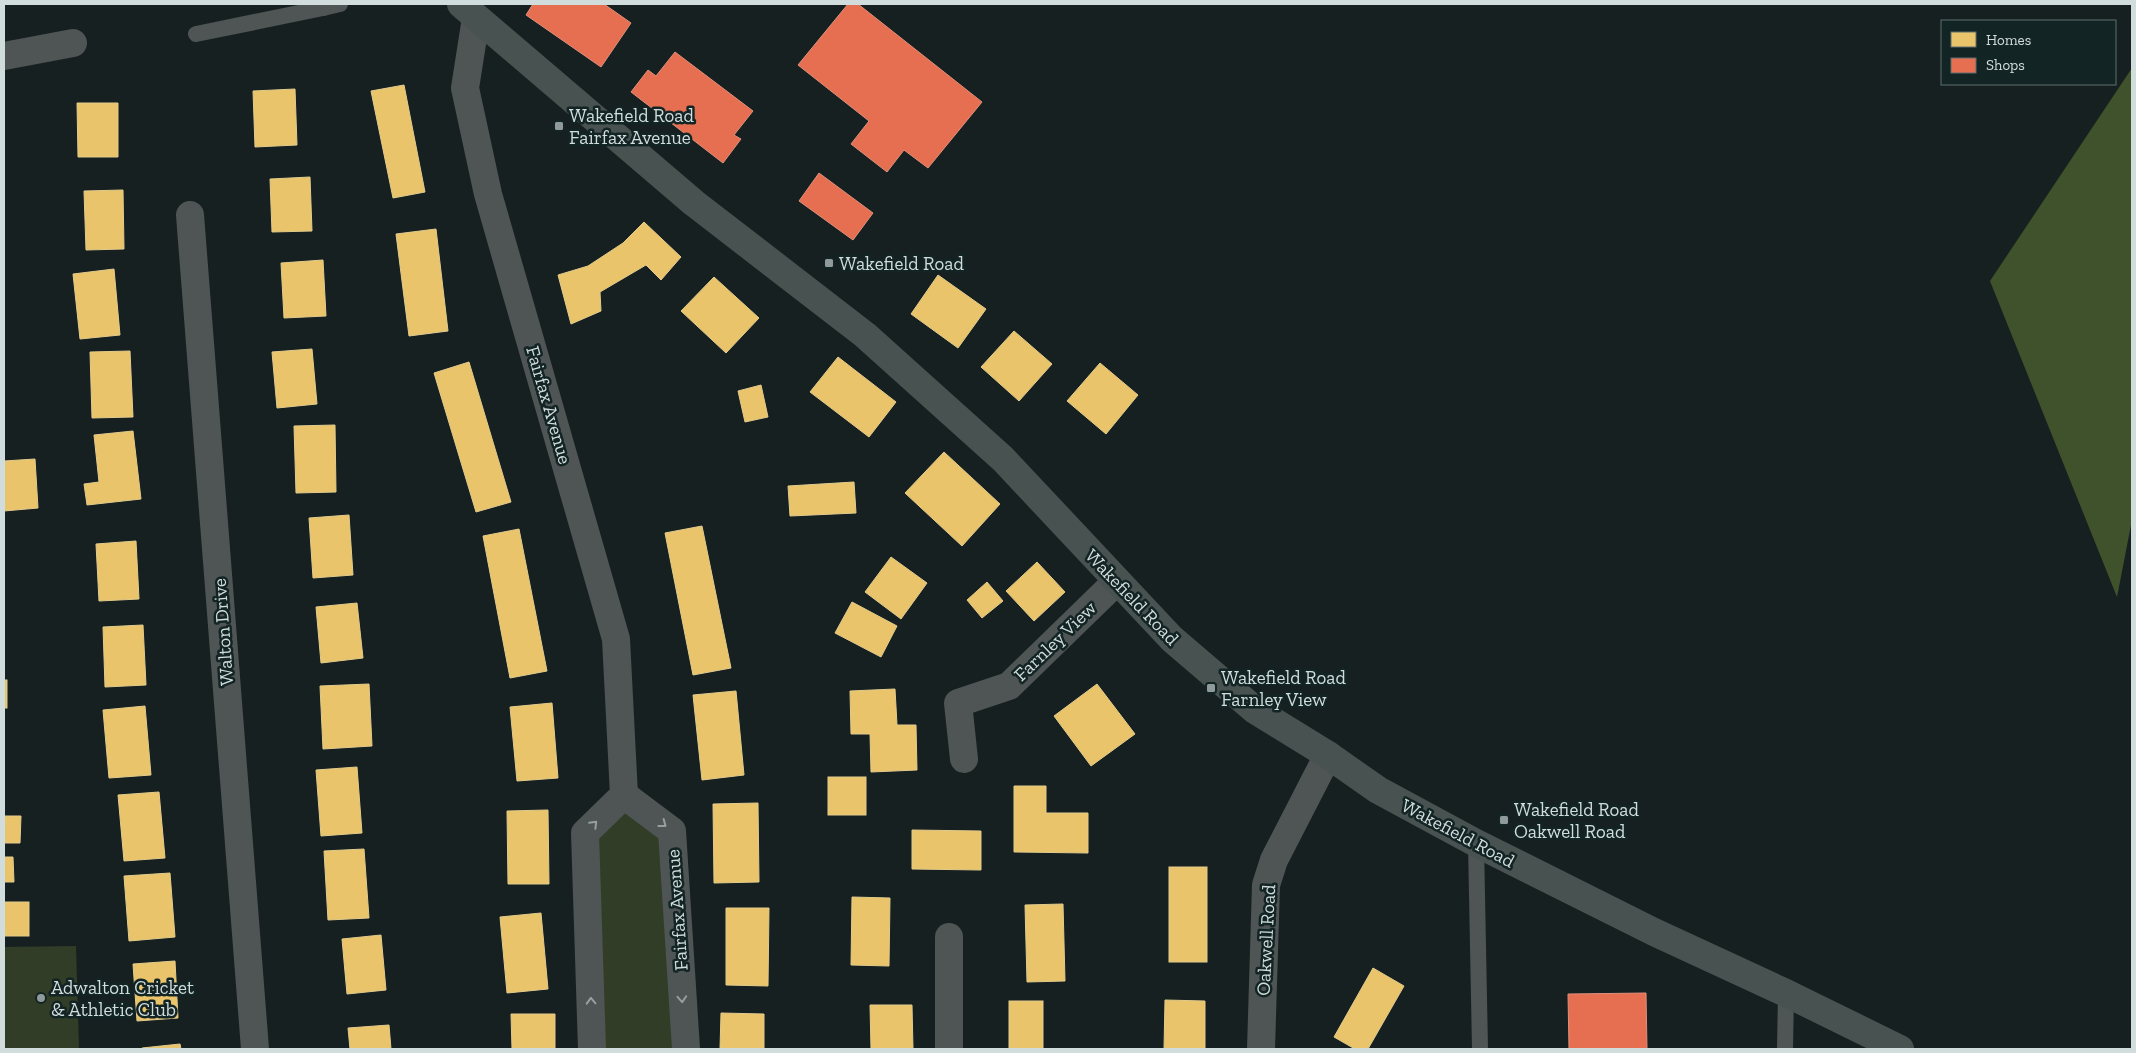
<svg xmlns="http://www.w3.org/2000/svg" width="2136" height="1053" font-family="'Zilla Slab',serif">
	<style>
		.green { fill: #313d26 }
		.forest { fill: #40522c }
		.homes { fill: #e9c46a; stroke: #e2cb8c }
		.shops { fill: #e76f51; stroke: #e0907b }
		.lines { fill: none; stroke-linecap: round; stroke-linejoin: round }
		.service { stroke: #4e5554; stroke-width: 16 }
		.minor { stroke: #4e5554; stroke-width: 28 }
		.secondary { stroke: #485250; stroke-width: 28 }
		.oneway { stroke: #969f9f }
		.poi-dot { fill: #909a9a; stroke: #132424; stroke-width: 2 }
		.labels { text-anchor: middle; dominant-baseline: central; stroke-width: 5; stroke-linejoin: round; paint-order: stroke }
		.poi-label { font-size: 19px; fill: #d1dcdc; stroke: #132424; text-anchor: start }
		.street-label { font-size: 19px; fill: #d1dcdc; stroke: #132424 }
	</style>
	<rect width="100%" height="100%" fill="#172020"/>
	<!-- green -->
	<g class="green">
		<polygon points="624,795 672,831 686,1049 592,1049 585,833"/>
		<polygon points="76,946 79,1049 4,1049 4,947"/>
	</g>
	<!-- forest -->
	<polygon class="forest" points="2132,68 2132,520 2117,597 1990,281"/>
	<!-- homes -->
	<g class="homes">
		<polygon points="404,85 425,192 393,198 371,91"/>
		<polygon points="295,89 297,145 255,147 253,91"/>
		<polygon points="77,103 118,103 118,157 78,157"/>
		<polygon points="310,177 312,231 272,232 270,179"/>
		<polygon points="123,190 124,249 86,250 84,191"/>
		<polygon points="644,222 681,257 661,280 646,265 600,292 601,311 571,324 558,275 588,266 623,243"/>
		<polygon points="436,229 448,331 409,336 396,234"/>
		<polygon points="323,260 326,316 284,318 281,263"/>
		<polygon points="114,269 120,335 80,339 73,274"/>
		<polygon points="938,275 986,309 958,348 911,314"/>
		<polygon points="714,277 759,318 726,353 681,311"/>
		<polygon points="1014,331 1052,364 1019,401 981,367"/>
		<polygon points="312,349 317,404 277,408 272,352"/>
		<polygon points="130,351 133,417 92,418 90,352"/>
		<polygon points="838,357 896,402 869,437 810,392"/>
		<polygon points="469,362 511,502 476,512 434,373"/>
		<polygon points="1100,363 1138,395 1106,434 1067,401"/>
		<polygon points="761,385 768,417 745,422 738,391"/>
		<polygon points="335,425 336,492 296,493 294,426"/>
		<polygon points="133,431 141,499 87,505 84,484 99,482 94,435"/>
		<polygon points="944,452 1000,504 962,546 905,493"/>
		<polygon points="35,459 38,508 4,511 4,461"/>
		<polygon points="854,482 856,513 790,516 788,486"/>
		<polygon points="349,515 353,575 313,578 309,518"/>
		<polygon points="702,526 731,668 693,675 665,533"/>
		<polygon points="519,529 547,671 510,678 483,536"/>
		<polygon points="136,541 139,599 99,601 96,544"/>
		<polygon points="891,557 927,583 901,619 865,592"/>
		<polygon points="1037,562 1065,592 1034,621 1006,591"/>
		<polygon points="987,582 1003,601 982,618 967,600"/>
		<polygon points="852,602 897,626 881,657 835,633"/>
		<polygon points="357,603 363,658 321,663 316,607"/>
		<polygon points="143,625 146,685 105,687 103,627"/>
		<rect x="4" y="680" width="3" height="28"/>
		<polygon points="369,684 372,746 323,749 320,686"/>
		<polygon points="1097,684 1135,734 1091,766 1054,716"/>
		<polygon points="895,689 897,725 916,725 917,770 871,772 870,734 851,734 850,691"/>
		<polygon points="736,691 744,775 702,780 693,695"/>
		<polygon points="552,703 558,778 517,781 510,707"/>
		<polygon points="145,706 151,775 109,778 103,710"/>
		<polygon points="357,767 362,833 321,836 316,770"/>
		<rect x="828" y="777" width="38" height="38"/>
		<polygon points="1014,786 1046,786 1046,813 1088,813 1088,853 1014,852"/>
		<polygon points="159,792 165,858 124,861 118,795"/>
		<polygon points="758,803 759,882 714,883 713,804"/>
		<polygon points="548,810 549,884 508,884 507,811"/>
		<polygon points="4,816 21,816 20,843 4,843"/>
		<polygon points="912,830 981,831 981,870 912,869"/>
		<polygon points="364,849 369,918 328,920 324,851"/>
		<polygon points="4,857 13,857 14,882 4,882"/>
		<rect x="1169" y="867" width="38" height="95"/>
		<polygon points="170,873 175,937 129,941 124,876"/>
		<polygon points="852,897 890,898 889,966 851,965"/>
		<rect x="4" y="902" width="25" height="34"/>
		<polygon points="1063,904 1065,981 1027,982 1025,905"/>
		<polygon points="726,908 769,908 768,986 726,985"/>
		<polygon points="541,913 548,989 507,993 500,917"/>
		<polygon points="381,935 386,990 347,994 342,939"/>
		<polygon points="175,961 178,1018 137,1021 133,964"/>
		<polygon points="1373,968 1404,986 1368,1049 1355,1049 1334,1037"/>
		<polygon points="1165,1000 1205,1001 1205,1049 1164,1049"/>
		<rect x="1009" y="1001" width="34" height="48"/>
		<polygon points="870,1005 912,1005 913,1049 871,1049"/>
		<polygon points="721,1013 764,1014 764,1049 720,1049"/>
		<polygon points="511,1014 555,1014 555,1049 512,1049"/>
		<polygon points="389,1025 391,1049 350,1049 348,1028"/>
		<polygon points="180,1044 181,1049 142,1049 142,1048"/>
	</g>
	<!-- shops -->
	<g class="shops">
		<polygon points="533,4 604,4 631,23 601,67 526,15"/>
		<polygon points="848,4 858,4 982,102 928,168 904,150 887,172 851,144 869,121 798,65"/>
		<polygon points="675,52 753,111 734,135 741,139 723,163 631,92 648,70 656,76"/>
		<polygon points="819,173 873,213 853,240 799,201"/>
		<polygon points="1646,993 1647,1049 1569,1049 1568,994"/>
	</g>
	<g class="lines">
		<!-- service -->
		<g class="service">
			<polyline points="315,4 323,8 340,4"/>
			<polyline points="196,34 323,8"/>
			<polyline points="1476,843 1480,1049"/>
			<polyline points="1785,1049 1786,993"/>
		</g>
		<!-- minor -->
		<g class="minor">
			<polyline points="476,18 465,88 488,194 616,639 624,795 585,833 592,1049"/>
			<polyline points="4,56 73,43"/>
			<polyline points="190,215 255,1049"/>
			<polyline points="964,759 958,703 1009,686 1116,582"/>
			<polyline points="624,795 672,831 686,1049"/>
			<polyline points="949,937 949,1049"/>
			<polyline points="1261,1049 1266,885 1274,860 1328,755"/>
		</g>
		<!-- secondary -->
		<polyline class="secondary" points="461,4 694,203 865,335 1003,459 1172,639 1255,710 1328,755 1378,790 1476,843 1654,932 1786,993 1900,1049"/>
	</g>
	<!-- one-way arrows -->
	<defs><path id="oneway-chevron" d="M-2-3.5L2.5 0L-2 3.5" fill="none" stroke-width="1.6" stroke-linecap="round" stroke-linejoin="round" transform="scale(1.25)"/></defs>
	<g class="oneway">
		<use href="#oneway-chevron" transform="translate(594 824) rotate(-45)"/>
		<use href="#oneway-chevron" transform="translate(663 824) rotate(37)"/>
		<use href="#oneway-chevron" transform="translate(682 999) rotate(86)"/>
		<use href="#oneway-chevron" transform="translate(591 1001) rotate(-92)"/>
	</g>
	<!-- markers -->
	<g class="poi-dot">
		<rect x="554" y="121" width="10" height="10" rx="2.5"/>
		<rect x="824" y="258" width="10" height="10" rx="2.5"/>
		<rect x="1206" y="683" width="10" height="10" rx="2.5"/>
		<rect x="1499" y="815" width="10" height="10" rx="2.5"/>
		<circle cx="41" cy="998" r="5"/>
	</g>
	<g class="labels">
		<!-- poi labels -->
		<g class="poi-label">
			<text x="569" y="115">Wakefield Road<tspan x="569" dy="22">Fairfax Avenue</tspan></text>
			<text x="839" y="263">Wakefield Road</text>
			<text x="1221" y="677">Wakefield Road<tspan x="1221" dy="22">Farnley View</tspan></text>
			<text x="1514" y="809">Wakefield Road<tspan x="1514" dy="22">Oakwell Road</tspan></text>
			<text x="51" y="987">Adwalton Cricket<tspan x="51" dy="22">&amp; Athletic Club</tspan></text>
		</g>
		<!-- street labels -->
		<g class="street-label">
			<text transform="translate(549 405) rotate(74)">Fairfax Avenue</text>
			<text transform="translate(1132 597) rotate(46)">Wakefield Road</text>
			<text transform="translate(223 632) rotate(-94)">Walton Drive</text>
			<text transform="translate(1055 641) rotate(-44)">Farnley View</text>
			<text transform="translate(1458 833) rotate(28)">Wakefield Road</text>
			<text transform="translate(677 910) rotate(-94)">Fairfax Avenue</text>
			<text transform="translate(1266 940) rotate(-87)">Oakwell Road</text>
		</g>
	</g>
	<!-- border -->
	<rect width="2136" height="1053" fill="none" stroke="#d1dcdc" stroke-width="10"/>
	<!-- legend -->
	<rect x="1941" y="20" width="175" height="65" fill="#132424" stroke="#5f6e6e"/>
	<rect x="1951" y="32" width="25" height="15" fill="#e9c46a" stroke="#5f6e6e"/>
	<text x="1986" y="45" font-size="15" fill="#d1dcdc">Homes</text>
	<rect x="1951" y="58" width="25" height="15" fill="#e76f51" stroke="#5f6e6e"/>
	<text x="1986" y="70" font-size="15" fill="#d1dcdc">Shops</text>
</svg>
